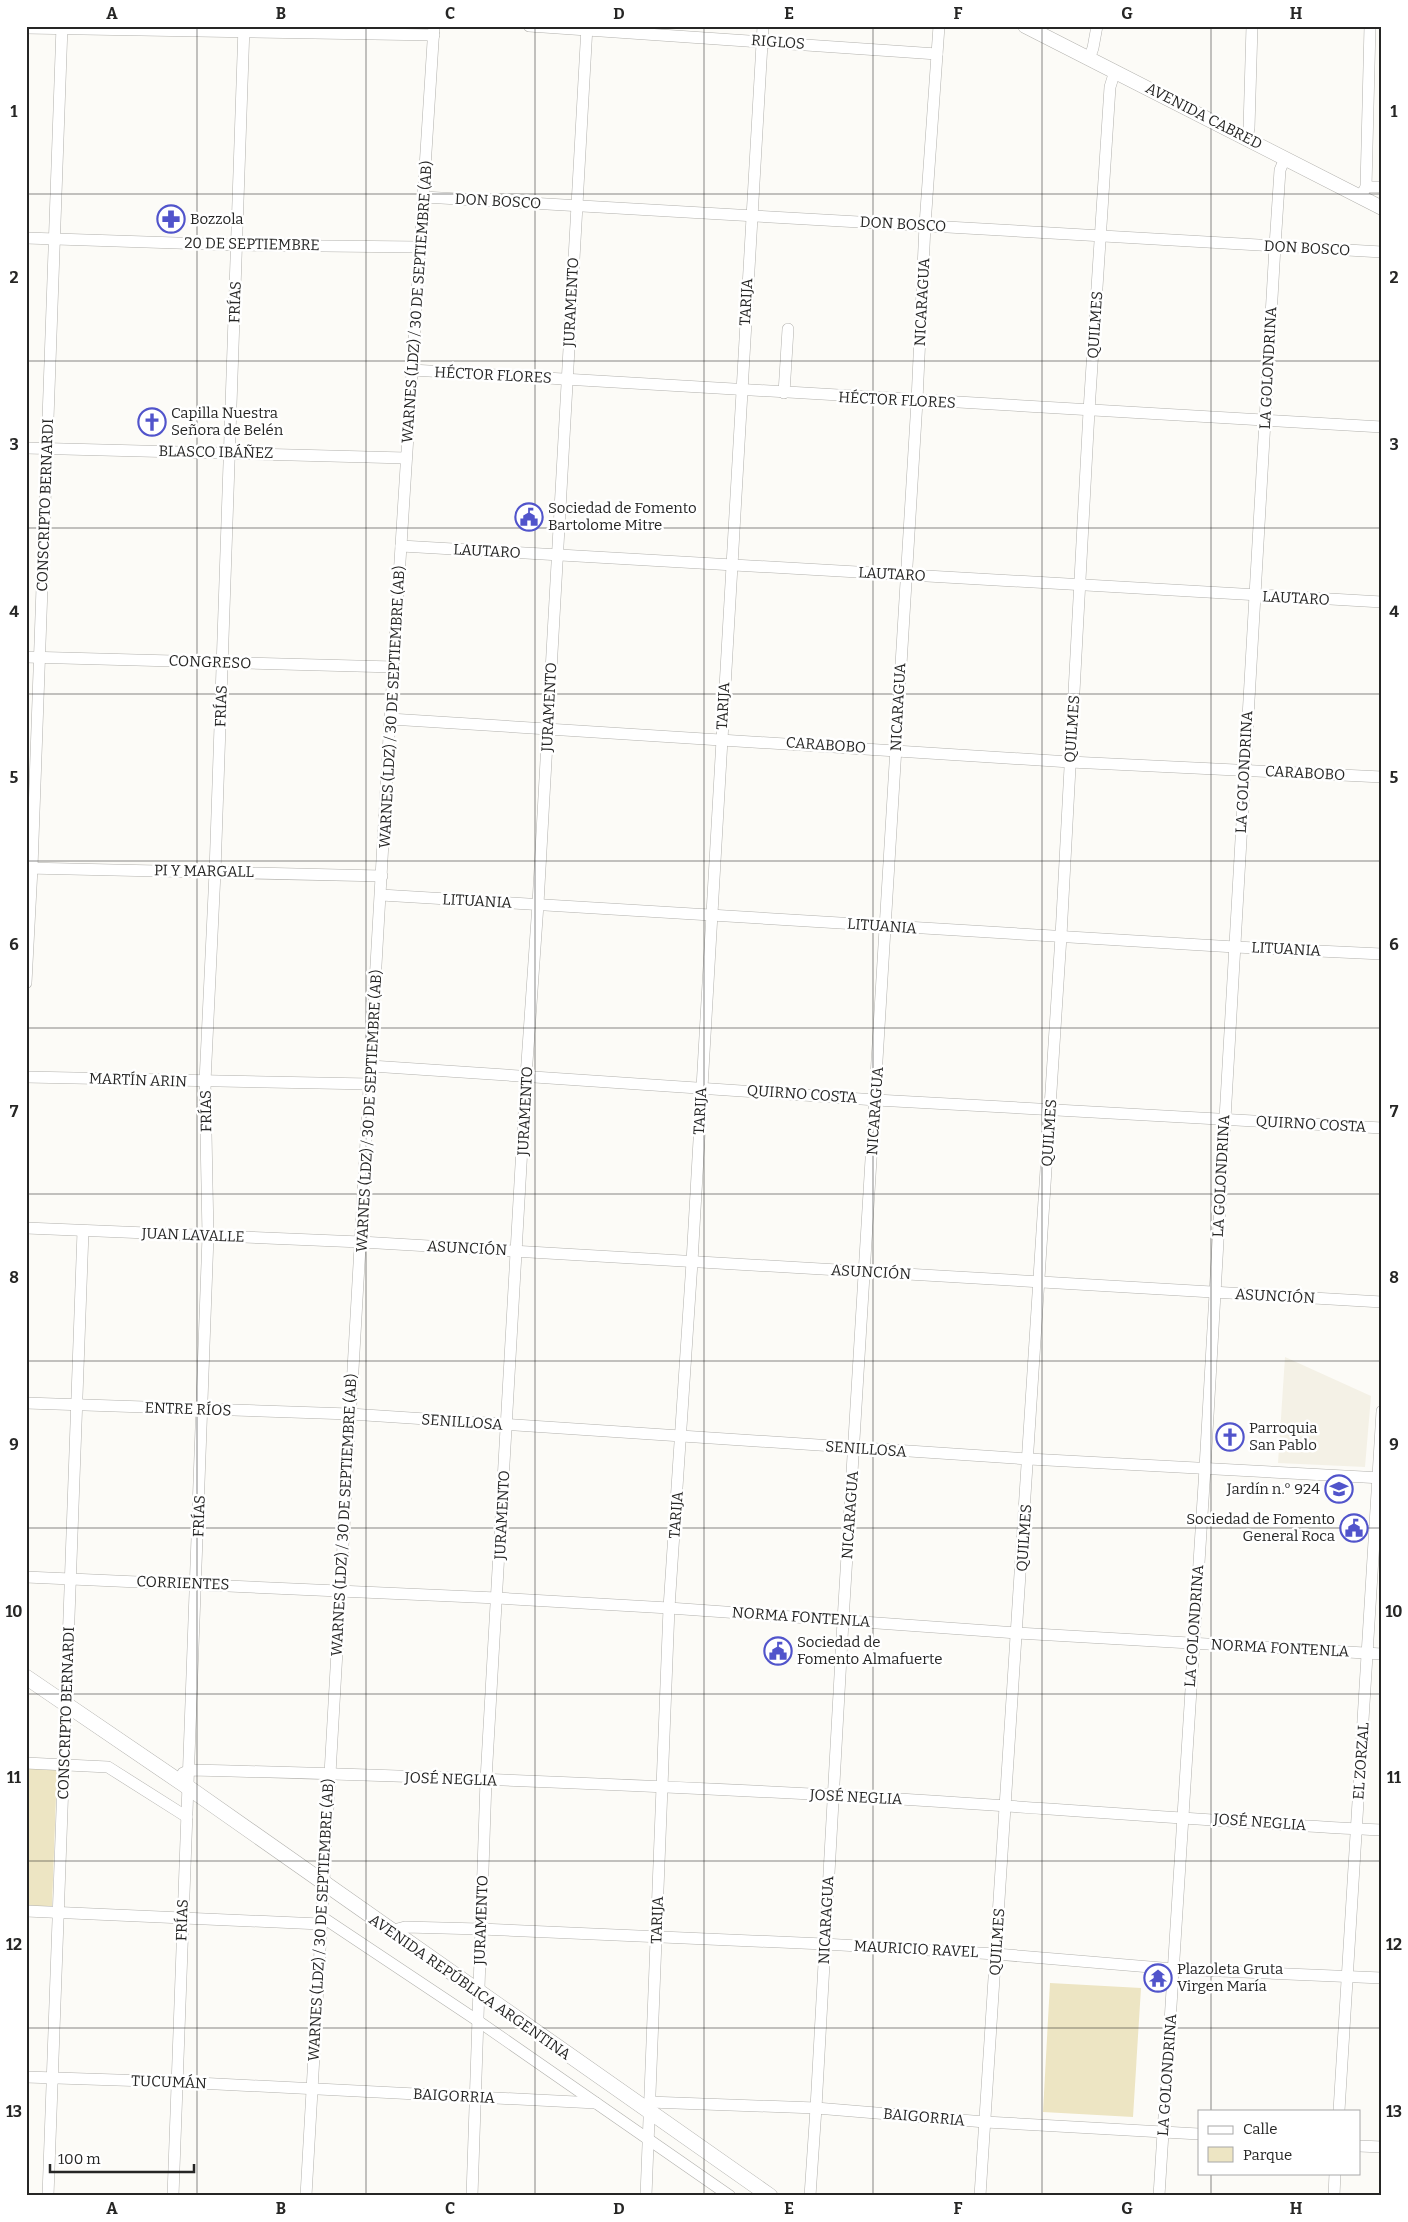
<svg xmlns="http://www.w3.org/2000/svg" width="1408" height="2222" font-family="Bitter,serif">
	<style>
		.built { fill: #f4f1e6 }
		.green { fill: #ede5c3 }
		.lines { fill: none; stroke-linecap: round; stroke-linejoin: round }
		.minor-casing { stroke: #b2b1ad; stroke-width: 12 }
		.tertiary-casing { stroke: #b2b1ad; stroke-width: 15 }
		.secondary-casing { stroke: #b2b1ad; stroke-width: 16 }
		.minor { stroke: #fff; stroke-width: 11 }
		.tertiary { stroke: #fff; stroke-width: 14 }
		.secondary { stroke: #fff; stroke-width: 15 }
		.grid { fill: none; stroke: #262625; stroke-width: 1; stroke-opacity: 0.55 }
		.labels { text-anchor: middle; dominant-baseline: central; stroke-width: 5; stroke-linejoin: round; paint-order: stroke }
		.street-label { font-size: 15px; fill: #262625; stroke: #fff }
		.poi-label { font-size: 15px; fill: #262625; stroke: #fff; text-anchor: start }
		.neatline { fill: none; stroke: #262625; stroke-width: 2 }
		.grid-label { font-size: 16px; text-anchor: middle; font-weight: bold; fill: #262625 }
	</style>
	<rect width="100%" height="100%" fill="#fcfbf7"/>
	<!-- built -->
	<g class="built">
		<polygon points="1285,1357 1371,1396 1365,1467 1278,1463"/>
		<polygon points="1347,1482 1345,1500 1329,1498 1331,1483"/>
	</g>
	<!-- green -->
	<g class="green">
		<polygon points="26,1768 57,1769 52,1907 26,1906"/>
		<polygon points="1050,1983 1141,1988 1133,2117 1043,2112"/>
	</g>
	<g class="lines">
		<!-- minor casing -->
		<g class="minor-casing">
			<g id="minor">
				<polyline points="529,26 937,54"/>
				<polyline points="26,28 434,35"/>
				<polyline points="1089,59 1093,48 1097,26"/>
				<polyline points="1247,138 1249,128 1252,26"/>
				<polyline points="1366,187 1382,187"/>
				<polyline points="424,197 1382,252"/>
				<polyline points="1360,197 1366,187 1370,26"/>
				<polyline points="26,238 237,245 419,247"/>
				<polyline points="412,370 1382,427"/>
				<polyline points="784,393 788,329"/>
				<polyline points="26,448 406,458"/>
				<polyline points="401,546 1382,602"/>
				<polyline points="26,657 394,667"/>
				<polyline points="390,719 1070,762 1382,777"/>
				<polyline points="26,868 382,876"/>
				<polyline points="381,895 1235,947 1382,954"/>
				<polyline points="26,983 32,868 62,26"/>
				<polyline points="371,1066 876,1100 1382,1128"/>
				<polyline points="26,1077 370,1084"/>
				<polyline points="26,1228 361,1242 1382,1302"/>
				<polyline points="26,1403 350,1414 1029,1459 1382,1478"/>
				<polyline points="26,1577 497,1598 669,1608 1017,1633 1382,1654"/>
				<polyline points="26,1763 108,1767 187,1817"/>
				<path d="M183 1773 190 1770C404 1775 617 1784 831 1795 1015 1805 1198 1821 1382 1830"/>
				<polyline points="26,1911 321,1924"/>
				<polyline points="322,1917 478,2021 730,2196"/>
				<polyline points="390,1931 405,1927 480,1929 824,1944 996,1954 1174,1969 1382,1978"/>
				<polyline points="26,2077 178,2082 596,2103"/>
				<polyline points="649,2102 816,2108 985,2122 1199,2134"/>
				<polyline points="1339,2111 1382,1411"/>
				<polyline points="1359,2146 1382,2147"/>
				<polyline points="48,2196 83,1231"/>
				<polyline points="173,2196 208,1236 205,1082 215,872 244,26"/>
				<polyline points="306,2196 390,719 434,26"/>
				<polyline points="472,2196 486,1780 526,1077 538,904 587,26"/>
				<polyline points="646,2196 669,1608 692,1262 763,26"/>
				<polyline points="810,2196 816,2108 843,1621 917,401 925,225 939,26"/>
				<polyline points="980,2196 1061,936 1089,411 1110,87 1115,71"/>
				<polyline points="1159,2196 1205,1468 1275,246 1280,170 1285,158"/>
				<polyline points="1334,2196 1335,2173"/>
			</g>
		</g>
		<!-- tertiary casing -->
		<g class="tertiary-casing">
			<polyline id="tertiary" points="1025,26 1382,208"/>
		</g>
		<!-- secondary casing -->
		<g class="secondary-casing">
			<polyline id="secondary" points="26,1677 189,1788 770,2196"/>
		</g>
		<!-- minor -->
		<use href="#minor" class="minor"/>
		<!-- tertiary -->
		<use href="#tertiary" class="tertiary"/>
		<!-- secondary -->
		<use href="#secondary" class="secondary"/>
	</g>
	<!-- grid -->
	<path class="grid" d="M197 26V2196M366 26V2196M535 26V2196M704 26V2196M873 26V2196M1042 26V2196M1211 26V2111M26 194H1382M26 361H1382M26 528H1382M26 694H1382M26 861H1382M26 1028H1382M26 1194H1382M26 1361H1382M26 1528H1382M26 1694H1382M26 1861H1382M26 2028H1382M1211 2173V2196"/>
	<!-- icons -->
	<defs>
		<g id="pharmacy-ring" transform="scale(1.4375)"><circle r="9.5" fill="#fff" stroke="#5154cb" stroke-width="1.5"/><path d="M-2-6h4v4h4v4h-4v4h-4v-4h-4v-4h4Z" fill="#5154cb"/></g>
		<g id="church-ring" transform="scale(1.4375)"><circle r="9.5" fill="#fff" stroke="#5154cb" stroke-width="1.5"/><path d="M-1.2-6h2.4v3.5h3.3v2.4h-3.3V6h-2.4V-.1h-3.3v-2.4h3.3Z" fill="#5154cb"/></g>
		<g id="civic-ring" transform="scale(1.4375)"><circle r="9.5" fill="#fff" stroke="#5154cb" stroke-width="1.5"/><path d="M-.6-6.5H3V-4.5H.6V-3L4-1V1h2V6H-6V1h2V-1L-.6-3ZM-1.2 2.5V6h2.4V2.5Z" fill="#5154cb"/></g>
		<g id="school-ring" transform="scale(1.4375)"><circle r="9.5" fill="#fff" stroke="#5154cb" stroke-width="1.5"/><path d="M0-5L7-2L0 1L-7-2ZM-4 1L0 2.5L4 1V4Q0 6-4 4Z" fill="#5154cb"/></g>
		<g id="temple-ring" transform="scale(1.4375)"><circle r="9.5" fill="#fff" stroke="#5154cb" stroke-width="1.5"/><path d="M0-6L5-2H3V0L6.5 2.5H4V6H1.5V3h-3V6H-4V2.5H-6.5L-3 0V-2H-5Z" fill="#5154cb"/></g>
	</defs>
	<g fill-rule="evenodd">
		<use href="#pharmacy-ring" x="171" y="219"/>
		<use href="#church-ring" x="152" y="422"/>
		<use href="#civic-ring" x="529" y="517"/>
		<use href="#church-ring" x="1230" y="1437"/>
		<use href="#school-ring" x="1339" y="1489"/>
		<use href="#civic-ring" x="1354" y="1528"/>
		<use href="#civic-ring" x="778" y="1651"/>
		<use href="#temple-ring" x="1158" y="1978"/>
	</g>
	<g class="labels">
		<!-- street labels -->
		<g class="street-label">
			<text transform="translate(778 42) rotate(4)">RIGLOS</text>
			<text transform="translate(1204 116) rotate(27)">AVENIDA CABRED</text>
			<text transform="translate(498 201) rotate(3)">DON BOSCO</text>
			<text transform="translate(903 224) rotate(3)">DON BOSCO</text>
			<text transform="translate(252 244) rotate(1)">20 DE SEPTIEMBRE</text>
			<text transform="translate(1307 248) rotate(3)">DON BOSCO</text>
			<text transform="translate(235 302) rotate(-88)">FRÍAS</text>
			<text transform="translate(417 302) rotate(-86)">WARNES (LDZ) / 30 DE SEPTIEMBRE (AB)</text>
			<text transform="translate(571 302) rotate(-87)">JURAMENTO</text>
			<text transform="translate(746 302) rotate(-87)">TARIJA</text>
			<text transform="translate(922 302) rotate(-87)">NICARAGUA</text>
			<text transform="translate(1095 325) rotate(-86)">QUILMES</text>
			<text transform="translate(1268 368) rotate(-87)">LA GOLONDRINA</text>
			<text transform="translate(493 375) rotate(3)">HÉCTOR FLORES</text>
			<text transform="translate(897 400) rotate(3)">HÉCTOR FLORES</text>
			<text transform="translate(216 452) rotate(1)">BLASCO IBÁÑEZ</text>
			<text transform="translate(45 505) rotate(-88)">CONSCRIPTO BERNARDI</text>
			<text transform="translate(487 551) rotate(3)">LAUTARO</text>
			<text transform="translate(892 574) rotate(3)">LAUTARO</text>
			<text transform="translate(1296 598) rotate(3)">LAUTARO</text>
			<text transform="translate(210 662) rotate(2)">CONGRESO</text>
			<text transform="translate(221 706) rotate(-88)">FRÍAS</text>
			<text transform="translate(723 706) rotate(-87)">TARIJA</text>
			<text transform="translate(392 707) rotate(-87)">WARNES (LDZ) / 30 DE SEPTIEMBRE (AB)</text>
			<text transform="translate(549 707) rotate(-87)">JURAMENTO</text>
			<text transform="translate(898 707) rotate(-87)">NICARAGUA</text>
			<text transform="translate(1072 729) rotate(-86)">QUILMES</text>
			<text transform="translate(826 745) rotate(4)">CARABOBO</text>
			<text transform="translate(1244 772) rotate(-87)">LA GOLONDRINA</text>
			<text transform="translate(1305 773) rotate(3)">CARABOBO</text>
			<text transform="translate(204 871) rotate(1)">PI Y MARGALL</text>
			<text transform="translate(477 901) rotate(3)">LITUANIA</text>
			<text transform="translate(882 926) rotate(4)">LITUANIA</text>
			<text transform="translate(1286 949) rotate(3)">LITUANIA</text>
			<text transform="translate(138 1080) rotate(2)">MARTÍN ARIN</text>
			<text transform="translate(802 1094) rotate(4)">QUIRNO COSTA</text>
			<text transform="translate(206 1111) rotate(-91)">FRÍAS</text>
			<text transform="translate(369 1111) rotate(-87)">WARNES (LDZ) / 30 DE SEPTIEMBRE (AB)</text>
			<text transform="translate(525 1111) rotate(-87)">JURAMENTO</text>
			<text transform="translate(700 1111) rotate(-87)">TARIJA</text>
			<text transform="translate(875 1111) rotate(-86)">NICARAGUA</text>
			<text transform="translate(1311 1124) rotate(3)">QUIRNO COSTA</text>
			<text transform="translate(1049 1133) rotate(-86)">QUILMES</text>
			<text transform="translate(1221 1176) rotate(-87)">LA GOLONDRINA</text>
			<text transform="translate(193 1235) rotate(2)">JUAN LAVALLE</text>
			<text transform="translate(467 1248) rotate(3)">ASUNCIÓN</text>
			<text transform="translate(871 1272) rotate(3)">ASUNCIÓN</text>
			<text transform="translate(1275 1296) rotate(3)">ASUNCIÓN</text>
			<text transform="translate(188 1409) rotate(2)">ENTRE RÍOS</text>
			<text transform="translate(462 1422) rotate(4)">SENILLOSA</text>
			<text transform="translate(866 1449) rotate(4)">SENILLOSA</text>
			<text transform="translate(344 1515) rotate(-87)">WARNES (LDZ) / 30 DE SEPTIEMBRE (AB)</text>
			<text transform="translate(502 1515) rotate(-87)">JURAMENTO</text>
			<text transform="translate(676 1515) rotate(-86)">TARIJA</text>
			<text transform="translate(850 1515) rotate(-86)">NICARAGUA</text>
			<text transform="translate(199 1516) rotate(-88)">FRÍAS</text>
			<text transform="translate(1024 1538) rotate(-86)">QUILMES</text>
			<text transform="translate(183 1583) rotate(2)">CORRIENTES</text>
			<text transform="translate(801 1617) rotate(4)">NORMA FONTENLA</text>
			<text transform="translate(1194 1626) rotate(-86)">LA GOLONDRINA</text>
			<text transform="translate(1280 1648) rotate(3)">NORMA FONTENLA</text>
			<text transform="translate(66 1713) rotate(-88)">CONSCRIPTO BERNARDI</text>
			<text transform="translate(1361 1761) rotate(-86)">EL ZORZAL</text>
			<text transform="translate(451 1779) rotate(2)">JOSÉ NEGLIA</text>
			<text transform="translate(856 1797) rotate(3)">JOSÉ NEGLIA</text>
			<text transform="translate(1260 1822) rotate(4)">JOSÉ NEGLIA</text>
			<text transform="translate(182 1920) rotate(-88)">FRÍAS</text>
			<text transform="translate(321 1920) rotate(-87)">WARNES (LDZ) / 30 DE SEPTIEMBRE (AB)</text>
			<text transform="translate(481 1920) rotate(-88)">JURAMENTO</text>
			<text transform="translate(657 1920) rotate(-88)">TARIJA</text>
			<text transform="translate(826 1920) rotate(-87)">NICARAGUA</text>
			<text transform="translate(997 1942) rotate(-86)">QUILMES</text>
			<text transform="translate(916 1949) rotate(3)">MAURICIO RAVEL</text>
			<text transform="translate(470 1987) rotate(35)">AVENIDA REPÚBLICA ARGENTINA</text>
			<text transform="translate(1167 2075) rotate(-86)">LA GOLONDRINA</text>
			<text transform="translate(169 2082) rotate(2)">TUCUMÁN</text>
			<text transform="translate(454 2096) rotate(3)">BAIGORRIA</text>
			<text transform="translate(924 2117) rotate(5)">BAIGORRIA</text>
		</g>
		<!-- poi labels -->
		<g class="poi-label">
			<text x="190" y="219">Bozzola</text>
			<text x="171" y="413">Capilla Nuestra<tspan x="171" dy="17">Señora de Belén</tspan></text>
			<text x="548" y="508">Sociedad de Fomento<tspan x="548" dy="17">Bartolome Mitre</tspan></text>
			<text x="1249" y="1428">Parroquia<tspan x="1249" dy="17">San Pablo</tspan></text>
			<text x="1320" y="1489" text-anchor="end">Jardín n.° 924</text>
			<text x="1335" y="1519" text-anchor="end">Sociedad de Fomento<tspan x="1335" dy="17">General Roca</tspan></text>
			<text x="797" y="1642">Sociedad de<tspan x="797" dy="17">Fomento Almafuerte</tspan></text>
			<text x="1177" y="1969">Plazoleta Gruta<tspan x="1177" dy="17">Virgen María</tspan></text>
		</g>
	</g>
	<!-- border -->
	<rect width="1408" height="2222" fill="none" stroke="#ffffff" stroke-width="55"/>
	<!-- legend -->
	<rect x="1198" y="2110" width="162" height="65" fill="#ffffff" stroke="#a8a8a8"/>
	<rect x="1208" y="2126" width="25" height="8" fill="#ffffff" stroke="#a8a8a8"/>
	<text x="1243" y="2134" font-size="15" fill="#262625">Calle</text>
	<rect x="1208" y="2147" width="25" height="15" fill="#ede5c3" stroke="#a8a8a8"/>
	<text x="1243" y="2160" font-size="15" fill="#262625">Parque</text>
	<!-- scale -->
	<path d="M50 2164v8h144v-8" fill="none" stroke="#262625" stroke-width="2.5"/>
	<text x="58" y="2164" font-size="15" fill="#262625" stroke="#ffffff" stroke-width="4" paint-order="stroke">100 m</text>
	<rect x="28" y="28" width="1352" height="2166" class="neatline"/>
	<g class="grid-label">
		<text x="112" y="19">A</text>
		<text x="281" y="19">B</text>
		<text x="450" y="19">C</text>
		<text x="619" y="19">D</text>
		<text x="789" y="19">E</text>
		<text x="958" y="19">F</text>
		<text x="1127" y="19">G</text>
		<text x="1296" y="19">H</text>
		<text x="14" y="117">1</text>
		<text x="1394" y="117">1</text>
		<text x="14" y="283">2</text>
		<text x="1394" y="283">2</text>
		<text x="14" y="450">3</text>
		<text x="1394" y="450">3</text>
		<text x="14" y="617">4</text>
		<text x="1394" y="617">4</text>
		<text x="14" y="783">5</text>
		<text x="1394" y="783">5</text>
		<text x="14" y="950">6</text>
		<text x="1394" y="950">6</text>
		<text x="14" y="1117">7</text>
		<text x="1394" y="1117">7</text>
		<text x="14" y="1283">8</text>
		<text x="1394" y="1283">8</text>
		<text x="14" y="1450">9</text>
		<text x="1394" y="1450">9</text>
		<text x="14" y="1617">10</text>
		<text x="1394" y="1617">10</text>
		<text x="14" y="1783">11</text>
		<text x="1394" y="1783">11</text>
		<text x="14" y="1950">12</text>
		<text x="1394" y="1950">12</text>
		<text x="14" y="2117">13</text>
		<text x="1394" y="2117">13</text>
		<text x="112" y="2214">A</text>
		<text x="281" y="2214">B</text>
		<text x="450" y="2214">C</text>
		<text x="619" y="2214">D</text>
		<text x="789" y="2214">E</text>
		<text x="958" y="2214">F</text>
		<text x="1127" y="2214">G</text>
		<text x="1296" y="2214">H</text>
	</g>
</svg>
